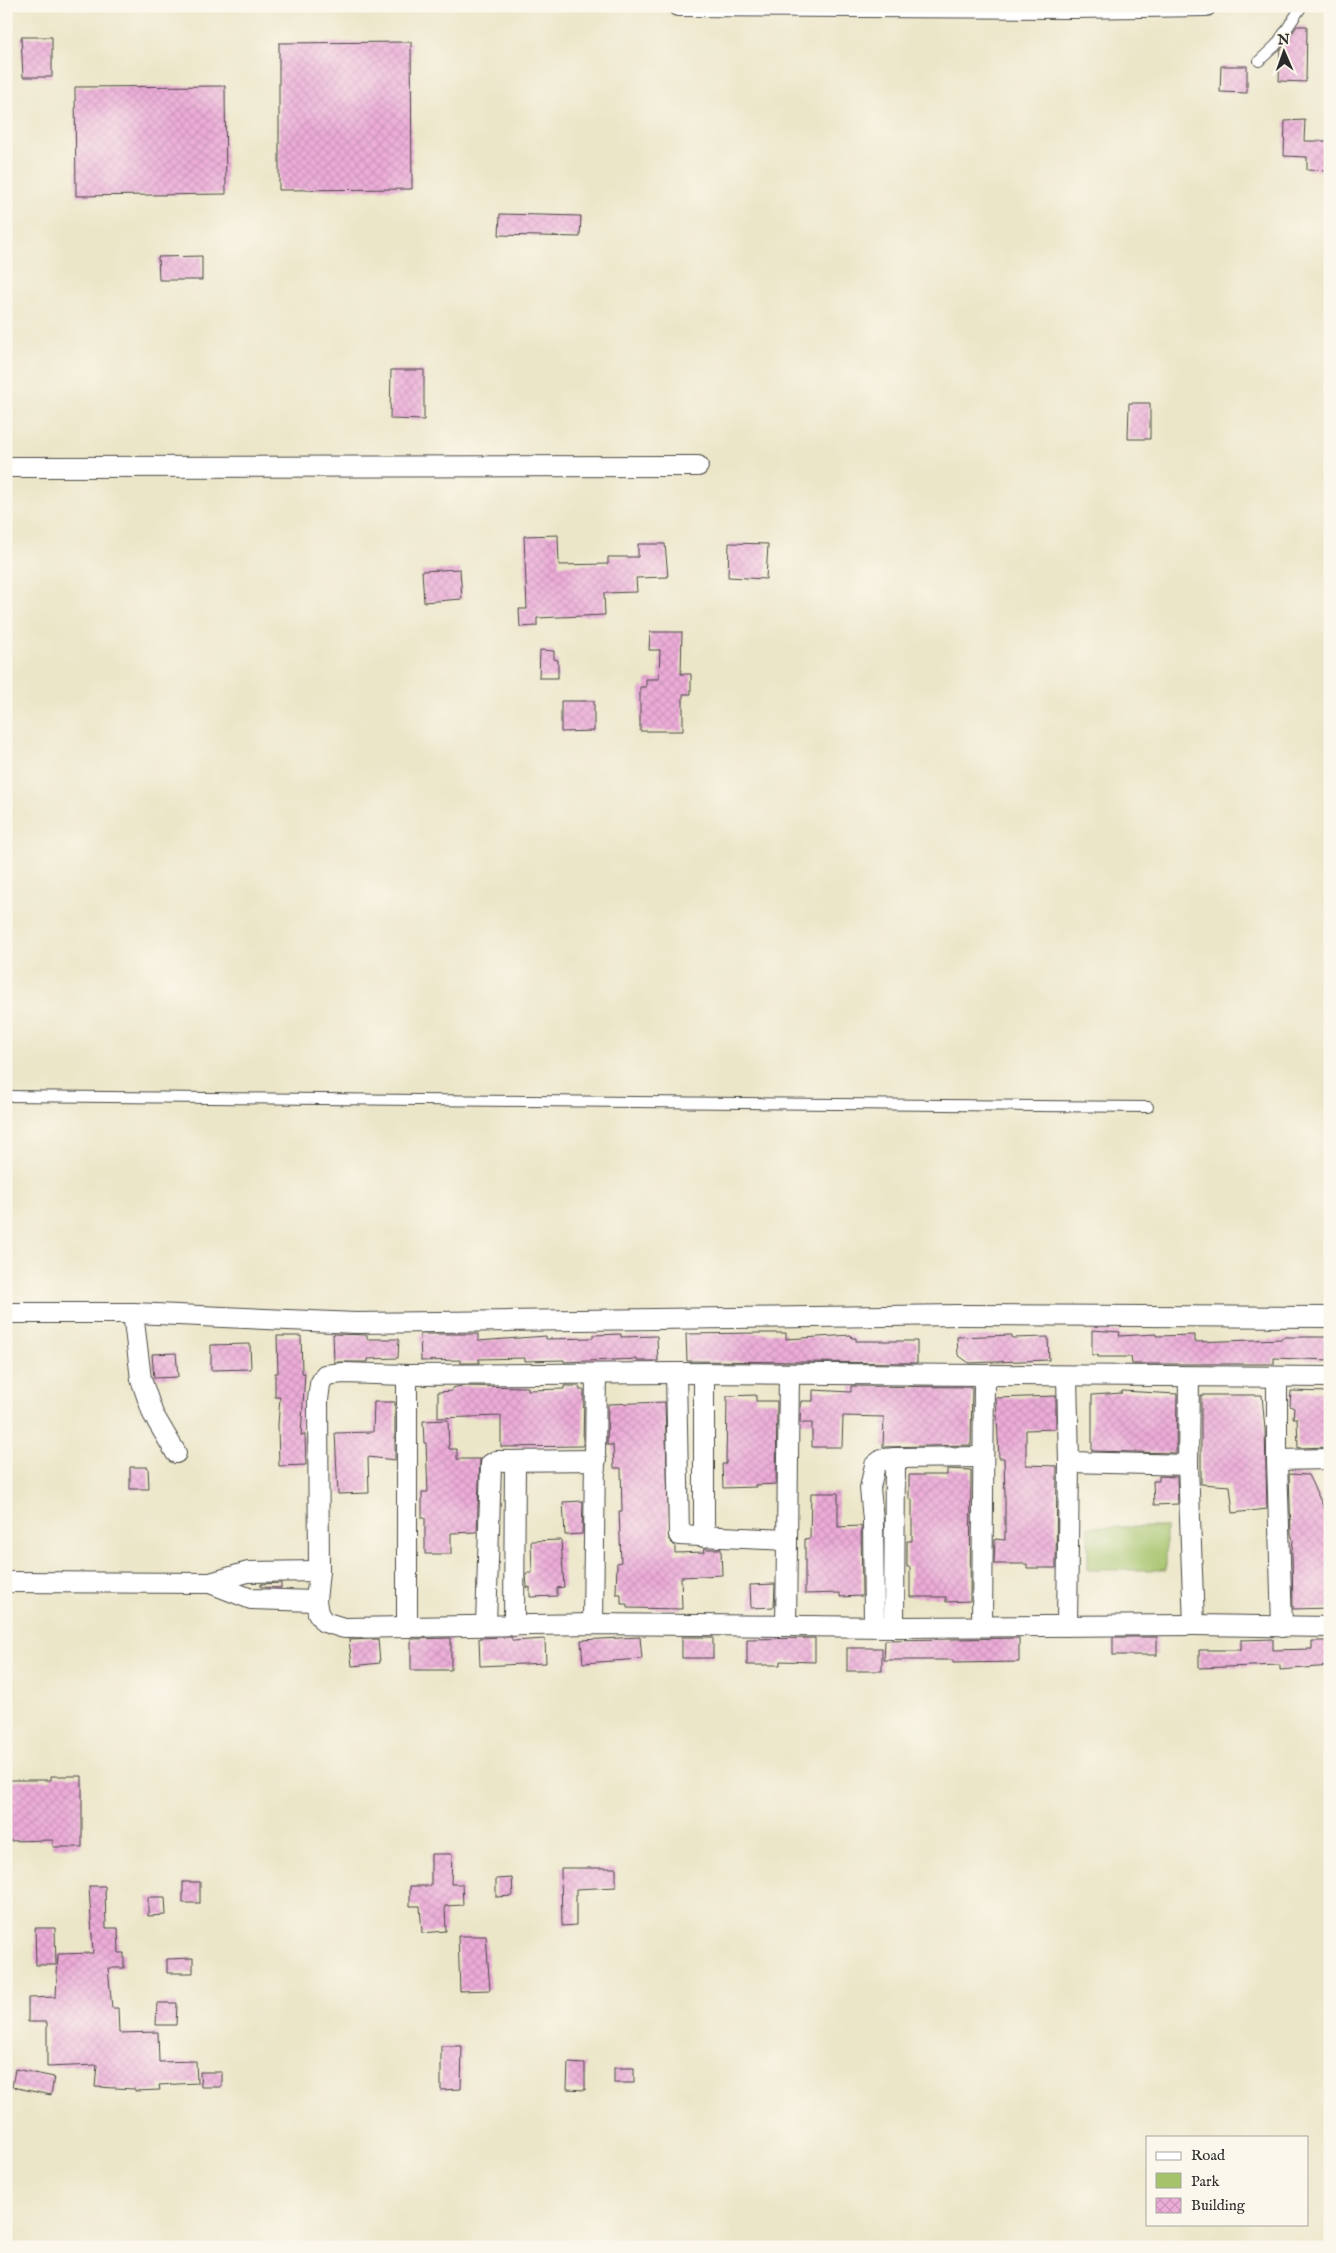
<svg xmlns="http://www.w3.org/2000/svg" width="1336" height="2253" font-family="'IM FELL English',serif">
	<style>
		.green { fill: #a4c36b; stroke: #68774b }
		.building { fill: url(#building-cross-hatch) }
		.lines { fill: none; stroke-linecap: round; stroke-linejoin: round }
		.service-casing { stroke: #484743; stroke-width: 12 }
		.minor-casing { stroke: #484743; stroke-width: 22 }
		.service { stroke: #fff; stroke-width: 10 }
		.minor { stroke: #fff; stroke-width: 20 }
	</style>
	<defs>
		<pattern id="building-cross-hatch" width="8" height="8" patternUnits="userSpaceOnUse" patternTransform="scale(1.25)"><rect width="8" height="8" fill="#ecacd8"/><path d="M0 0l8 8M0 8l8-8" fill="none" stroke="#cb94ba"/></pattern>
	</defs>
	<rect width="100%" height="100%" fill="#fbf7ec"/>
	<filter id="ink" filterUnits="userSpaceOnUse"><feTurbulence type="fractalNoise" baseFrequency=".02" numOctaves="2"/><feDisplacementMap in="SourceGraphic" scale="10" xChannelSelector="R" yChannelSelector="G"/><feConvolveMatrix kernelMatrix="1 2 1 2 8 2 1 2 1" color-interpolation-filters="sRGB"/></filter>
	<filter id="wash" filterUnits="userSpaceOnUse"><feTurbulence type="fractalNoise" baseFrequency=".0096" numOctaves="4" result="noise"/><feDisplacementMap in="SourceGraphic" scale="20" xChannelSelector="R" yChannelSelector="G"/><feGaussianBlur stdDeviation="1.12" result="paint"/><feColorMatrix in="noise" values="0 0 0 0 0 0 0 0 0 0 0 0 0 0 0 0 0 1.4 0 .05"/><feComposite in="paint" operator="in"/></filter>
	<g filter="url(#wash)">
		<rect width="100%" height="100%" fill="#ece6c9"/>
		<!-- green -->
		<rect class="green" x="1088" y="1527" width="78" height="43"/>
		<g id="blocks">
			<!-- building -->
			<g class="building">
				<polygon points="1297,26 1307,26 1306,82 1279,81 1280,51"/>
				<polygon points="21,37 52,37 52,77 23,77"/>
				<polygon points="411,42 412,189 279,190 279,43"/>
				<polygon points="1221,66 1247,66 1247,93 1220,92"/>
				<polygon points="225,86 226,194 76,196 75,87"/>
				<polygon points="1305,120 1304,141 1330,141 1330,171 1307,170 1307,157 1284,156 1285,121"/>
				<polygon points="500,214 581,216 580,237 499,235"/>
				<polygon points="202,256 202,280 159,280 158,257"/>
				<polygon points="391,370 424,370 424,420 390,419"/>
				<polygon points="1129,403 1150,403 1150,439 1128,439"/>
				<polygon points="558,535 559,565 608,564 608,557 638,557 638,544 665,544 668,577 636,578 637,592 604,593 605,615 537,618 537,626 520,627 519,609 527,609 524,536"/>
				<polygon points="729,543 768,544 766,579 728,577"/>
				<polygon points="460,569 462,599 424,602 422,571"/>
				<polygon points="650,632 682,632 681,674 691,674 691,694 683,694 683,731 640,731 640,687 646,687 646,679 659,679 660,650 649,650"/>
				<polygon points="540,650 554,651 554,659 558,660 558,678 539,678"/>
				<polygon points="561,701 594,701 594,731 561,732"/>
				<polygon points="1092,1330 1120,1332 1119,1336 1156,1334 1156,1336 1195,1335 1195,1342 1282,1339 1282,1337 1330,1337 1330,1360 1274,1358 1274,1364 1132,1364 1131,1357 1098,1357 1098,1355 1092,1355"/>
				<polygon points="756,1333 786,1333 786,1339 851,1335 852,1338 856,1338 856,1341 917,1341 917,1363 687,1361 686,1334"/>
				<polygon points="333,1334 367,1335 367,1339 399,1339 398,1358 368,1359 368,1362 334,1362"/>
				<polygon points="420,1334 478,1334 478,1341 546,1336 546,1339 593,1338 593,1335 621,1334 621,1337 657,1336 658,1361 637,1361 637,1359 564,1362 564,1360 525,1361 525,1358 479,1359 479,1363 460,1363 460,1360 421,1361"/>
				<polygon points="1012,1335 1012,1338 1048,1337 1049,1360 969,1363 958,1355 957,1337"/>
				<polygon points="277,1336 301,1336 302,1373 305,1373 301,1435 305,1435 306,1465 279,1466 278,1425 280,1397 275,1397 275,1373 278,1373"/>
				<polygon points="250,1344 251,1369 211,1370 211,1345"/>
				<polygon points="176,1353 178,1377 154,1378 152,1354"/>
				<polygon points="461,1386 528,1387 528,1390 564,1389 564,1386 579,1386 580,1390 584,1390 583,1446 501,1447 501,1416 438,1418 438,1392 452,1391 452,1388"/>
				<polygon points="851,1386 972,1387 971,1445 883,1447 884,1417 843,1416 842,1447 812,1447 812,1423 800,1423 801,1401 813,1401 813,1390 851,1392"/>
				<polygon points="1122,1391 1177,1394 1176,1453 1092,1451 1092,1395 1122,1393"/>
				<polygon points="1291,1391 1330,1392 1330,1447 1298,1448 1297,1418 1293,1418 1294,1408 1290,1406"/>
				<polygon points="756,1395 756,1401 777,1401 776,1484 755,1485 756,1487 723,1488 722,1464 726,1464 727,1396"/>
				<polygon points="1201,1395 1262,1395 1265,1430 1267,1509 1233,1513 1230,1486 1201,1484"/>
				<polygon points="1056,1396 1056,1429 1026,1430 1026,1465 1057,1466 1056,1568 1027,1568 1027,1564 994,1564 995,1539 1005,1540 1005,1496 1004,1458 999,1458 996,1398"/>
				<polygon points="374,1402 395,1402 395,1460 368,1457 369,1493 338,1494 335,1433 373,1432"/>
				<polygon points="665,1402 669,1540 675,1546 675,1553 705,1552 704,1549 721,1549 722,1575 681,1577 682,1609 627,1608 627,1604 621,1604 621,1594 616,1594 617,1563 621,1562 619,1511 622,1511 621,1468 614,1468 613,1445 607,1445 608,1404"/>
				<polygon points="448,1420 449,1449 457,1449 457,1459 480,1459 477,1532 451,1533 451,1554 425,1554 425,1518 422,1518 422,1492 428,1492 426,1443 424,1443 423,1421"/>
				<polygon points="130,1467 148,1467 149,1489 130,1489"/>
				<polygon points="947,1469 971,1470 970,1601 946,1602 946,1597 910,1597 910,1567 907,1567 907,1541 912,1541 912,1499 909,1499 909,1475 947,1475"/>
				<polygon points="1289,1474 1308,1475 1330,1520 1330,1608 1293,1609 1292,1550 1293,1540 1291,1533"/>
				<polygon points="1159,1476 1177,1477 1178,1504 1154,1505 1153,1481 1159,1481"/>
				<polygon points="811,1493 838,1493 838,1527 861,1526 862,1596 840,1597 840,1593 805,1594 805,1539 810,1538"/>
				<polygon points="583,1501 582,1534 565,1535 563,1502"/>
				<polygon points="561,1540 564,1587 557,1588 557,1596 530,1597 530,1587 527,1588 526,1573 532,1573 531,1541"/>
				<polygon points="281,1583 281,1588 261,1587 261,1584"/>
				<polygon points="775,1584 774,1607 751,1608 750,1585"/>
				<polygon points="640,1637 642,1659 583,1663 581,1640"/>
				<rect x="682" y="1637" width="31" height="21"/>
				<rect x="1113" y="1637" width="44" height="18"/>
				<polygon points="451,1638 451,1670 411,1670 411,1639"/>
				<polygon points="479,1638 511,1637 513,1641 545,1639 546,1663 480,1666"/>
				<polygon points="815,1638 815,1662 780,1661 780,1665 747,1665 747,1639"/>
				<polygon points="1019,1638 1019,1662 953,1663 953,1660 884,1660 885,1640"/>
				<polygon points="378,1639 380,1663 352,1666 349,1640"/>
				<polygon points="1273,1639 1273,1650 1312,1649 1312,1641 1330,1641 1330,1666 1280,1670 1280,1665 1199,1668 1199,1650 1241,1650 1241,1640"/>
				<rect x="847" y="1648" width="35" height="23"/>
				<polygon points="51,1776 82,1776 82,1847 53,1847 53,1840 6,1841 6,1780 51,1780"/>
				<polygon points="431,1854 452,1854 451,1884 462,1884 463,1905 445,1906 446,1931 422,1933 420,1906 410,1906 410,1886 431,1886"/>
				<polygon points="561,1868 616,1868 616,1887 576,1889 576,1925 562,1926"/>
				<polygon points="512,1878 513,1896 496,1897 496,1879"/>
				<rect x="183" y="1882" width="17" height="21"/>
				<polygon points="89,1886 105,1886 106,1928 118,1928 119,1953 124,1953 124,1968 108,1968 112,2008 118,2008 119,2033 158,2032 159,2062 196,2061 197,2083 159,2085 160,2090 135,2091 135,2089 95,2087 97,2065 47,2067 47,2022 28,2022 28,1998 56,1997 58,1954 93,1953"/>
				<polygon points="148,1897 165,1897 166,1915 148,1916"/>
				<polygon points="35,1928 55,1928 56,1965 36,1965"/>
				<polygon points="458,1936 486,1936 490,1990 460,1991"/>
				<polygon points="193,1958 193,1973 167,1973 167,1959"/>
				<polygon points="157,2003 177,2003 176,2025 156,2025"/>
				<polygon points="441,2046 462,2046 461,2089 441,2090"/>
				<polygon points="568,2063 585,2064 585,2090 567,2089"/>
				<rect x="614" y="2068" width="20" height="15"/>
				<polygon points="15,2069 54,2077 51,2095 12,2087"/>
				<polygon points="200,2072 222,2072 222,2087 201,2087"/>
			</g>
		</g>
	</g>
	<g filter="url(#ink)">
		<use href="#blocks" fill-opacity="0" stroke="#484743" stroke-width="1"/>
		<g class="lines">
			<!-- service casing -->
			<g class="service-casing">
				<g id="service">
					<polyline points="1259,61 1276,45 1302,6"/>
					<polyline points="6,1096 1148,1107"/>
				</g>
			</g>
			<!-- minor casing -->
			<g class="minor-casing">
				<g id="minor">
					<polyline points="678,6 1075,8 1206,6"/>
					<polyline points="6,467 698,466"/>
					<polyline points="6,1313 133,1313 356,1323 959,1315 1330,1317"/>
					<polyline points="133,1313 141,1379 153,1414 176,1453"/>
					<polyline points="676,1373 679,1535 787,1540"/>
					<polyline points="704,1373 704,1537"/>
					<polyline points="407,1375 407,1626"/>
					<polyline points="1189,1377 1188,1465 1194,1625"/>
					<polyline points="1277,1377 1277,1460 1282,1627"/>
					<polyline points="1330,1377 676,1373 407,1375 343,1373 325,1375 320,1384 318,1400 319,1571 316,1601 318,1613 324,1622 344,1628 593,1624 894,1627 1194,1625 1330,1627"/>
					<polyline points="1277,1460 1330,1459"/>
					<polyline points="1069,1462 1188,1465"/>
					<polyline points="6,1582 210,1583 248,1572 319,1571"/>
					<polyline points="210,1583 251,1599 316,1601"/>
					<polyline points="593,1624 596,1374"/>
					<polyline points="486,1625 491,1464 496,1461 596,1460"/>
					<polyline points="874,1625 873,1520 870,1488 875,1465 883,1459 895,1458 983,1457"/>
					<polyline points="514,1626 515,1461"/>
					<polyline points="786,1626 789,1374"/>
					<polyline points="982,1626 984,1376"/>
					<polyline points="1067,1626 1069,1462 1067,1377"/>
					<polyline points="894,1627 895,1458"/>
				</g>
			</g>
			<!-- service -->
			<use href="#service" class="service"/>
			<!-- minor -->
			<use href="#minor" class="minor"/>
		</g>
	</g>
	<!-- margin -->
	<rect width="1336" height="2253" fill="none" stroke="#fbf7ec" stroke-width="25"/>
	<!-- legend -->
	<rect x="1146" y="2136" width="162" height="90" fill="#fbf7ec" stroke="#a8a59f"/>
	<rect x="1156" y="2152" width="25" height="8" fill="#ffffff" stroke="#a8a59f"/>
	<text x="1191" y="2160" font-size="15" fill="#2b2b2b">Road</text>
	<rect x="1156" y="2173" width="25" height="15" fill="#a4c36b" stroke="#a8a59f"/>
	<text x="1191" y="2186" font-size="15" fill="#2b2b2b">Park</text>
	<rect x="1156" y="2198" width="25" height="15" fill="url(#building-cross-hatch)" stroke="#a8a59f"/>
	<text x="1191" y="2210" font-size="15" fill="#2b2b2b">Building</text>
	<!-- north arrow -->
	<g transform="translate(1284 52) rotate(358)" stroke="#fbf7ec" stroke-width="4" paint-order="stroke">
	<path d="M0-4L9 19L0 12L-9 19Z" fill="#2b2b2b"/>
	<text y="-8" font-size="14" font-weight="bold" text-anchor="middle" fill="#2b2b2b">N</text>
	</g>
</svg>
